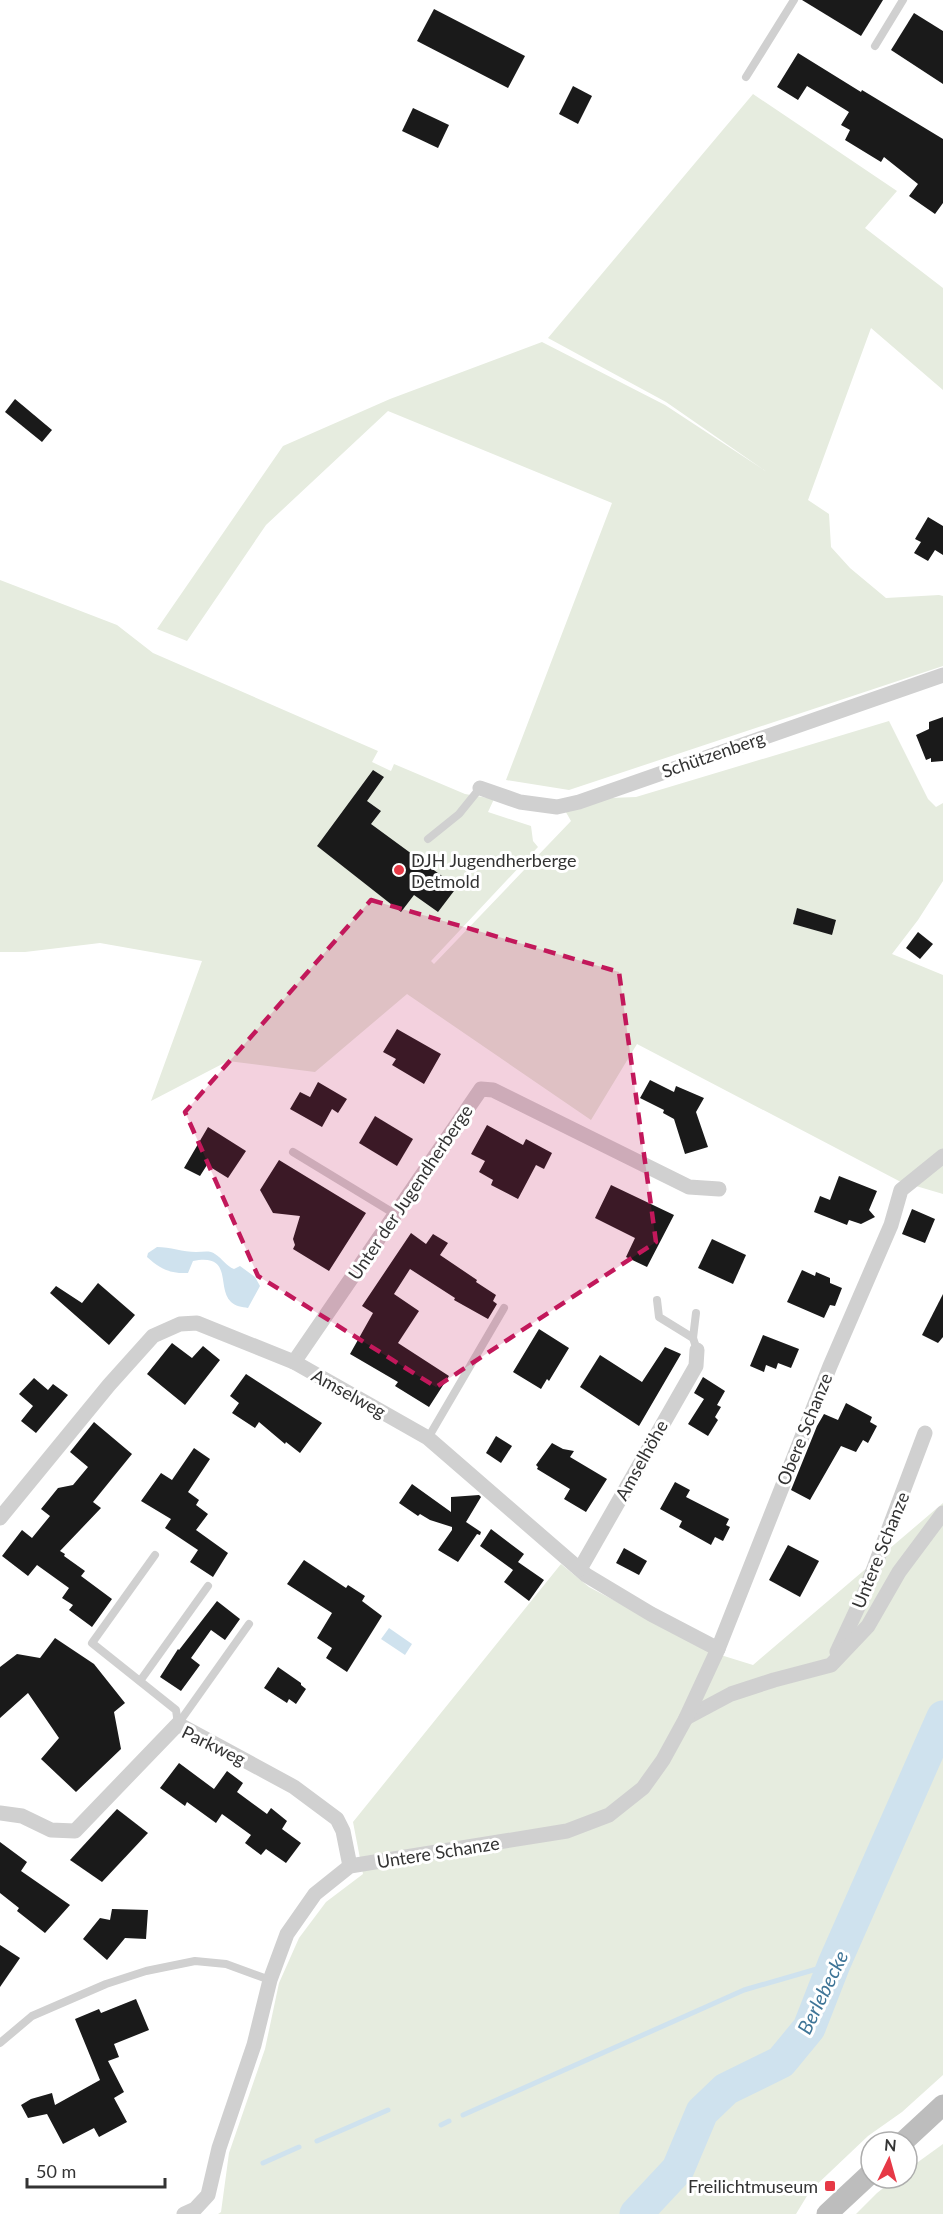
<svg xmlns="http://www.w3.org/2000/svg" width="943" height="2214" font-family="Lato,sans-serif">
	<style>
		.green { fill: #e6ecdf }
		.water { fill: #cfe2ee }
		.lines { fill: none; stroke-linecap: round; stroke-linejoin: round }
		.stream { stroke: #cfe2ee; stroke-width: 5 }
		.river { stroke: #cfe2ee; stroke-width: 33 }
		.building { fill: #1a1a1a }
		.lane { stroke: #d0d0d0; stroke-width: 8 }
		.street { stroke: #d0d0d0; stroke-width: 15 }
		.secondary { stroke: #bdbdbd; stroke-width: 21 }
		.marked { fill: #c2185b; fill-opacity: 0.2; stroke: #c2185b; stroke-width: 4.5; stroke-dasharray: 12 8; stroke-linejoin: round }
		.poi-dot { fill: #e63946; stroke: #fff; stroke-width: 2 }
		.labels { text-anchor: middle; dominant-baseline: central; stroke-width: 6; stroke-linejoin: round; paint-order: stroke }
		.street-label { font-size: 18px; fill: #333; stroke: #fff }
		.poi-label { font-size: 18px; fill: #333; stroke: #fff; text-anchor: start }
		.water-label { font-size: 20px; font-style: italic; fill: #3f7597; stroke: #fff }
	</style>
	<rect width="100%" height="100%" fill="#fff"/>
	<!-- green -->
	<g class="green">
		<polygon points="753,94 897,191 865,228 943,288 943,390 871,328 808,500 829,514 831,547 850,568 886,598 939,595 943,596 943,666 569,790 506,780 612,503 388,411 266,525 187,641 157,629 283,446 390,399 542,342 665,405 767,472 666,402 548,338"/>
		<polygon points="0,580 117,625 153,653 378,751 372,762 391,771 394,764 465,794 494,799 488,812 531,826 533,841 538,847 431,961 434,964 571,821 559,800 636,797 889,721 928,799 936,807 943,803 943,881 918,920 892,954 943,975 943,1194 899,1181 637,1044 591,1120 407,994 315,1072 228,1061 151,1101 202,961 100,943 25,952 0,952"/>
		<polygon points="943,1503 943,2075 902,2112 868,2136 810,2191 796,2214 218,2214 221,2212 229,2153 265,2049 279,1983 299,1938 326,1902 363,1874 353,1822 561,1564 589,1587 711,1652 753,1665"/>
		<polygon points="943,2144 943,2214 856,2214 877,2193 896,2178 907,2178 907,2170"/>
	</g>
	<!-- water -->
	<g class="water">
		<path d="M157 1247C170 1247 183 1252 196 1252 203 1252 210 1250 215 1254 223 1259 226 1266 234 1269L240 1266 255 1277 260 1286 248 1308C242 1307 235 1306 231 1302 216 1288 234 1253 193 1261L188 1273C171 1274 160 1269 147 1257L148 1253Z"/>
		<polygon points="389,1628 412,1644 405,1655 381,1639"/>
	</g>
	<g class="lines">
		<!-- stream -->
		<g class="stream">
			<polyline points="463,2115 744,1990 834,1964"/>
			<polyline points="441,2125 449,2121"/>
			<polyline points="317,2141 388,2110"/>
			<polyline points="263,2163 299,2147"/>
		</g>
		<!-- river -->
		<polyline class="river" points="636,2214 678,2169 702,2112 726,2089 781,2062 809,2028 834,1964 943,1717"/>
	</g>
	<!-- building -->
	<g class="building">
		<polygon points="802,0 883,0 861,36"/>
		<polygon points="434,9 525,56 508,88 417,41"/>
		<polygon points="914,13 943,31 943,84 891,50"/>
		<polygon points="798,53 861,92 862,90 943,139 943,203 935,214 909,196 918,184 884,157 881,162 845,140 850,130 841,125 849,112 807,86 798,100 777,87"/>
		<polygon points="573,86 592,96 578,124 559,114"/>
		<polygon points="413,108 449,125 438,148 402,131"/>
		<polygon points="15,399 52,430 42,442 5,412"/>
		<polygon points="928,517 943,526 943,555 935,550 928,561 914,553 921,542 915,539"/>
		<polygon points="943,717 943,761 931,762 931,758 926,760 916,735 929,729 929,722"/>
		<polygon points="373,770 384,777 367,801 381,811 371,824 457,887 438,912 414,895 401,912 317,846"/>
		<polygon points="797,908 836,920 832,935 793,924"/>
		<polygon points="918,932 933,944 920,959 906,948"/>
		<polygon points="397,1029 441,1054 424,1084 392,1065 396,1059 383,1052"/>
		<polygon points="650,1080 674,1092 676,1086 704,1098 696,1112 708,1147 685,1154 674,1119 663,1113 664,1110 640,1098"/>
		<polygon points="318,1082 347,1099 338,1113 332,1109 322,1127 290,1109 300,1092 310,1097"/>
		<polygon points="375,1116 413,1139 397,1166 359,1143"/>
		<polygon points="487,1125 523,1145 526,1139 552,1153 544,1169 536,1165 518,1199 491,1185 493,1180 479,1172 485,1161 471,1154"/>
		<polygon points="208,1127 246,1151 228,1178 207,1165 200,1176 184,1168"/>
		<polygon points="279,1160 366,1213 329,1271 293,1249 295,1245 293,1239 300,1216 273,1213 260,1190"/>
		<polygon points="839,1176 877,1191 869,1210 875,1217 861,1224 849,1220 847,1225 814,1212 820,1196 830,1200"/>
		<polygon points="611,1185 674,1215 647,1267 626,1257 635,1238 595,1218"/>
		<polygon points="912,1209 935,1219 925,1243 902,1234"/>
		<polygon points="411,1233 426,1244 433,1234 448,1243 440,1255 477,1280 476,1282 496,1295 493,1301 497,1304 488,1319 454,1300 455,1298 410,1269 394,1294 419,1311 398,1343 449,1376 429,1407 395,1386 398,1382 350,1354 373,1313 362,1306"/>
		<polygon points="712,1239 746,1255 733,1284 698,1268"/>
		<polygon points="802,1270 815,1276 816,1272 830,1278 830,1283 842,1288 835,1306 830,1305 824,1318 787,1302"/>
		<polygon points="98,1283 135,1315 109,1345 50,1293 56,1286 82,1303"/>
		<polygon points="943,1294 943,1337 938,1343 922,1335"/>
		<polygon points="539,1329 569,1348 549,1381 547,1379 541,1389 513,1372"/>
		<polygon points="763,1335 799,1349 791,1368 778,1363 776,1369 766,1365 764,1372 750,1366"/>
		<polygon points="172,1343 192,1358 203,1346 220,1360 185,1405 147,1374"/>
		<polygon points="665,1347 681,1354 639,1426 580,1387 600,1355 642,1382"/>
		<polygon points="246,1374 322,1423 300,1453 286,1442 285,1444 259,1422 255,1428 232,1413 239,1403 230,1396"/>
		<polygon points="703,1377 725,1391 717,1405 721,1407 715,1417 718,1420 708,1436 688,1424 704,1399 694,1393"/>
		<polygon points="34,1378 48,1390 53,1384 68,1395 36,1433 21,1421 33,1406 19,1394"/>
		<polygon points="846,1403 872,1417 870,1422 877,1426 868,1443 863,1440 856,1452 841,1446 810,1500 791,1490 817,1426 824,1414 838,1420"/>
		<polygon points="94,1422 132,1454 93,1502 101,1508 60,1551 65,1554 64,1556 85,1571 81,1576 112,1599 92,1627 69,1610 73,1605 62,1598 69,1588 37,1565 28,1576 2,1556 22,1530 32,1538 50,1516 41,1509 58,1488 73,1485 88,1467 70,1452"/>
		<polygon points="496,1436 512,1446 501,1463 486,1453"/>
		<polygon points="552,1443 563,1449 574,1451 570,1457 607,1479 586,1512 564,1499 570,1489 537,1469 538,1467 536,1465"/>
		<polygon points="194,1448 210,1459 188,1492 199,1500 196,1505 208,1514 196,1530 228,1553 213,1577 190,1562 198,1550 165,1528 171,1519 141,1501 161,1473 172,1480"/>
		<polygon points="675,1482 690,1490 686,1497 729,1519 726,1525 730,1527 723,1541 715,1537 711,1545 679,1527 682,1521 660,1509"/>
		<polygon points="412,1484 451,1512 451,1497 479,1495 481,1497 466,1522 481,1532 480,1535 477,1534 458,1562 438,1550 452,1530 452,1527 430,1520 420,1514 418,1516 399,1503"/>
		<polygon points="491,1529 524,1554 518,1562 544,1580 529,1601 504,1582 513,1570 480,1546"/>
		<polygon points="788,1545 819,1561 800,1597 769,1580"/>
		<polygon points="624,1548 647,1561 639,1575 616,1563"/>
		<polygon points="304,1560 346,1588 348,1585 365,1596 362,1601 382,1616 347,1672 326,1658 332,1648 317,1638 332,1613 287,1584"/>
		<polygon points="217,1601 240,1619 225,1640 211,1630 191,1658 200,1665 181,1691 160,1677 178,1649 179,1650"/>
		<polygon points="55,1638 94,1664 125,1703 114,1712 121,1749 76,1792 41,1759 59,1738 28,1693 0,1718 0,1667 17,1654 40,1658"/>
		<polygon points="278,1667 301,1683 301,1685 306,1689 296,1704 289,1699 287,1703 264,1688"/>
		<polygon points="179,1763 214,1789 227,1771 243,1783 237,1792 267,1814 271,1808 287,1821 282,1829 301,1843 286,1863 266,1849 261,1855 245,1843 251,1835 222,1814 216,1823 187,1802 185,1806 160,1788"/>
		<polygon points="117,1809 148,1833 102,1882 70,1860"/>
		<polygon points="0,1842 27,1862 21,1871 70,1905 45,1933 17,1911 19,1908 0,1893"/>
		<polygon points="112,1909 148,1910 146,1939 125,1938 107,1960 83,1939 100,1918 110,1920"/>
		<polygon points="0,1945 20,1958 0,1987"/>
		<polygon points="136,1999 149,2030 114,2044 119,2057 108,2061 124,2092 114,2098 127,2122 99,2137 94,2128 63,2144 47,2114 28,2118 21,2105 31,2099 52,2093 55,2105 100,2080 75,2019 99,2009 101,2013"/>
	</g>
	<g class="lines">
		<!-- lane -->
		<g class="lane">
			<polyline points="875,46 903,0"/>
			<polyline points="746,77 794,0"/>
			<polyline points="428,839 459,814 480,788"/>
			<polyline points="293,1152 395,1214"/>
			<polyline points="657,1300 659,1317 693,1338 697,1350"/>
			<polyline points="693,1338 696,1313"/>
			<polyline points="428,1438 504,1308"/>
			<polyline points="155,1555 92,1643 176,1710 178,1724"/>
			<polyline points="140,1681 208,1586"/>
			<polyline points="178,1724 249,1624"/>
			<polyline points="0,2043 32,2016 106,1984 146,1971 195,1961 226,1964 270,1980"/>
		</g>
		<!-- street -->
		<g class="street">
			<polyline points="480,788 520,802 557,807 579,802 943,675"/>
			<polyline points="294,1362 481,1089 493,1090 689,1187 719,1189"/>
			<polyline points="0,1518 109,1385 153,1336 180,1324 197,1323 294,1362 428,1438 586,1575 651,1614 718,1649"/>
			<polyline points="580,1569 696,1366 697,1350"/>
			<polyline points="837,1652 865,1592 925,1433"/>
			<polyline points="686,1718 731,1694 774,1680 831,1665 868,1626 899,1572 943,1513"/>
			<polyline points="0,1813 22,1816 51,1830 75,1831 178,1724 294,1787 337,1819 343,1831 350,1866"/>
			<polyline points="184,2214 195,2209 208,2195 219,2148 254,2045 270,1980 287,1934 315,1894 350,1866 567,1831 609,1815 643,1788 663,1760 686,1718 718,1649 830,1366 891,1225 901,1190 943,1156"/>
		</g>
		<!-- secondary -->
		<g class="secondary">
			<polyline points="903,2142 943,2105"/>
			<polyline points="827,2214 871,2173"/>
		</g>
	</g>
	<!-- marked area -->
	<path class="marked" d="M371 900 619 972 656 1242 436 1387 258 1276 185 1112Z"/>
	<!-- markers -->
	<g class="poi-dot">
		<circle cx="399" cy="870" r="6"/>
		<rect x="824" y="2180" width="12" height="12" rx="3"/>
	</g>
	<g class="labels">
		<!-- street labels -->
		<g class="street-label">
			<text transform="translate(713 754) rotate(-19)">Schützenberg</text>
			<text transform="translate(410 1192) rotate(-56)">Unter der Jugendherberge</text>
			<text transform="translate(349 1393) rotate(29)">Amselweg</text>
			<text transform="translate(804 1429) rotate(-68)">Obere Schanze</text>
			<text transform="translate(641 1460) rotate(-61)">Amselhöhe</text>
			<text transform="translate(880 1550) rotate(-68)">Untere Schanze</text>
			<text transform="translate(214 1745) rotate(26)">Parkweg</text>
			<text transform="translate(438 1852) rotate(-9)">Untere Schanze</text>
		</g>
		<!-- poi labels -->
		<g class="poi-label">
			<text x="411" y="860">DJH Jugendherberge<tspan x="411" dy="21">Detmold</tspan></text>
			<text x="818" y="2186" text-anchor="end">Freilichtmuseum</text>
		</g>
		<!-- water labels -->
		<g class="water-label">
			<text transform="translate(822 1992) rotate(-64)">Berlebecke</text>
		</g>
	</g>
	<!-- north arrow -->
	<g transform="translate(889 2160) rotate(5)"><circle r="28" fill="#ffffff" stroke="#adadad" stroke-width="1.5"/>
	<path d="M0-4.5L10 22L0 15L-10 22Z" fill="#e63946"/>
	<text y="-9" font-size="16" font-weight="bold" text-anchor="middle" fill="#333333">N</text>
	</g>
	<!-- scale -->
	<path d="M27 2178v9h138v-9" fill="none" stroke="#333333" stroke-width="3"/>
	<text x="36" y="2178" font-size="18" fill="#333333" stroke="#ffffff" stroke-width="4.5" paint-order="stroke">50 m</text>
</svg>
